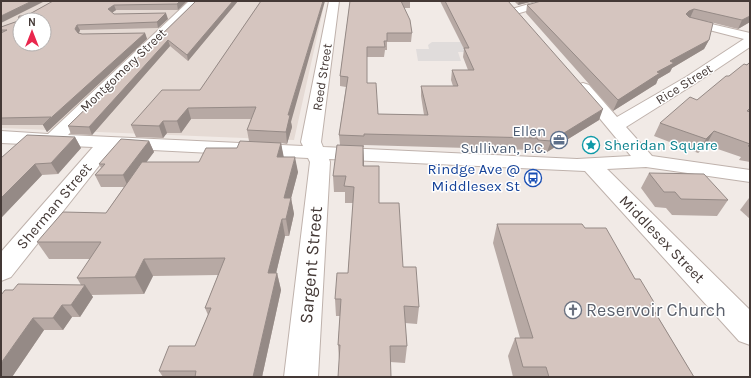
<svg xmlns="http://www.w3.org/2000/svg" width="751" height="378" font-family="Karla,sans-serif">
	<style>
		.residential { fill: #e5dad4; fill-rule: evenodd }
		.parking { fill: #e0dcdb }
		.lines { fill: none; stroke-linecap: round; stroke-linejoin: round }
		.minor-casing { stroke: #bfb2ac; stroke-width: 2 }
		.minor { fill: #fff; fill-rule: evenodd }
		.wall { fill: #b7a9a4 }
		.shaded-wall { fill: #958a86 }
		.building { fill: #d5c5bf; stroke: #958a86; fill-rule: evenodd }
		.labels { text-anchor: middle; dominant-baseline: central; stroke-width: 3; stroke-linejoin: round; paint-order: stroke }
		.far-street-label { font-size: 13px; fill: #443936; stroke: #fff }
		.service-label { font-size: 15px; fill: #4e5e75; stroke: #fff; text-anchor: end }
		.culture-label { font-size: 15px; fill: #0d838f; stroke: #fff; text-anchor: start }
		.transit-label { font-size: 15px; fill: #164399; stroke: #fff; text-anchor: end }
		.street-label { font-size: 15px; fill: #443936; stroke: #fff }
		.near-street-label { font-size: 18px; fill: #443936; stroke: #fff }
		.near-worship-label { font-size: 18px; fill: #5b616d; stroke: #fff; text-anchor: start }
	</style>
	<rect width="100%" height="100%" fill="#f1eae6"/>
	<!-- residential -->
	<path class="residential" d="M1 1H325L294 140 1 128ZM20 20H44V44H20Z"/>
	<!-- parking -->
	<polygon class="parking" points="432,42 483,42 493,52 458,52 461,61 418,61 416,49 429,49 428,45"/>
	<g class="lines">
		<!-- minor casing -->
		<g class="minor-casing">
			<g id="minor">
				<polygon points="189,1 200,1 68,135 303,146 301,142 329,1 339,1 321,142 323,147 577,159 631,156 577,91 575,88 577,85 583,83 589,85 617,117 686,77 744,39 686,24 684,22 686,20 690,19 750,33 750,47 696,83 626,127 652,156 750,170 750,182 646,167 607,169 750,310 750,345 739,341 585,171 329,159 330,162 318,377 284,377 310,162 308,158 113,148 11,277 1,281 1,252 93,147 1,143 1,131 48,134"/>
				<polygon points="539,1 555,1 554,3 516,14 511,11 512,9"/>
			</g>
		</g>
		<!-- minor -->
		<use href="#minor" class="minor"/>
	</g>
	<!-- wall -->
	<g class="wall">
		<polygon points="53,1 187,1 178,10 116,10 112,13 114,14 168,19 158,28 80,30 79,33 82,34 145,33 147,39 47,132 43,125 1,125 1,27 18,21"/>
		<polygon points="196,1 238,1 188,61 170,46 92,135 71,134 68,126"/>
		<polygon points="261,1 291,122 292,127 287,144 281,143 283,157 298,172 291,198 294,214 289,236 285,236 276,273 277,273 281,290 262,377 163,377 159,371 195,346 208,315 205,308 218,275 153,276 144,294 91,295 93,297 80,317 72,317 63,330 44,330 12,377 13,290 81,285 77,278 90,259 49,259 37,242 106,213 124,187 101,187 95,175 101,168 99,164 149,141 154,152 146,162 199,162 237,148 249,141 247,130 251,119 191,119 181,133 167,133 163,138 136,137 131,125 200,90"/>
		<polygon points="350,1 410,1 410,8 404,8 412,33 411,42 387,42 387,50 385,50 384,57 367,57 367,83 378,114 424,115 421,96 421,86 453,86 451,80 452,70 468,70 463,57 464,49 440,1 508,1 599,120 547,152 535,152 534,150 364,145 364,147 363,147 364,166 379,203 403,267 419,307 417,324 405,323 407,346 405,363 390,362 339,359 338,345 340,316 336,316 335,299 348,273 353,203 345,203 345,192 334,192 333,176 340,145 339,135 346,87 340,86 340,76"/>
		<polygon points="514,1 534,1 518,5"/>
		<polygon points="750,1 750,22 738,29 706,21 709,40 704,49 672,68 670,72 658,79 656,84 613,111 526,13 527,5"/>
		<polygon points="750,62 750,162 739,160 741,157 706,145 698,153 654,136 660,123 697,100 729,76"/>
		<polygon points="75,137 81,148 58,174 42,175 2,217 1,217 1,158"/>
		<polygon points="649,173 728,200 717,216 672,215 666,208 655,207 641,188"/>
		<polygon points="749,198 750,198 750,219 740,210"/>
		<polygon points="497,224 585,228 635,279 655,304 652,307 694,377 513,377 508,356 515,338 520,338 493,243"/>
	</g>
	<!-- shaded-wall -->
	<g class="shaded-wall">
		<polygon points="32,1 45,1 1,23 1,16"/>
		<polygon points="180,1 187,1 178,10 177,4"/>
		<polygon points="233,1 238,1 188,61 187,55"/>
		<polygon points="323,1 325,1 291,122 292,127 287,144 286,132 288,115"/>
		<polygon points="519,1 534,1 518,5"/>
		<polygon points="114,5 116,10 110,14 108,9"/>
		<polygon points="694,9 690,18 685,19 686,14 689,11"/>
		<polygon points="166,13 168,19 158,28 157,22"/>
		<polygon points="750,16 750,22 738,29 742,20"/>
		<polygon points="77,25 80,30 78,35 75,29"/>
		<polygon points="145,33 147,39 47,132 43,125"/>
		<polygon points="168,40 170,46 92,135 89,127"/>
		<polygon points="709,40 704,49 672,68 670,72 658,79 656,84 613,111 618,100 657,72 670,61"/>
		<polygon points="188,108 191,119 181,133 177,121"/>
		<polygon points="603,109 599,120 547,152 551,141"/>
		<polygon points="163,121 167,133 163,138 159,126"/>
		<polygon points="714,131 706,145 698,153 706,139"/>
		<polygon points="75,137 81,148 58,174 51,163"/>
		<polygon points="149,141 154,152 128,187 123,175"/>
		<polygon points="281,143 284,158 277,157"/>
		<polygon points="363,146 364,162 363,182"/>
		<polygon points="295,157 298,172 287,214 284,198"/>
		<polygon points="35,164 42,175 2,217 1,215 1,198"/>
		<polygon points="291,198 294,214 289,236 286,219"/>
		<polygon points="282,219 285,236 272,290 268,273"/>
		<polygon points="144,259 153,276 144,294 135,277"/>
		<polygon points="277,273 281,290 262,377 253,377"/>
		<polygon points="85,285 93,297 80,317 71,305"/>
		<polygon points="62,305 72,317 63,330 53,318"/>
		<polygon points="33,318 44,330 12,377 1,377 1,363"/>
	</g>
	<!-- building -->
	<g class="building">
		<polygon points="1,1 32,1 1,16"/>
		<path d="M53 1H180L177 4 114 5 108 9 114 14 166 13 157 22 77 25 75 29 78 33 82 34 145 33 43 125 51 117 1 118V33L7 30H1V27L18 21 19 16H26ZM20 20H44V44H20Z"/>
		<polygon points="196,1 233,1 187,55 168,40 89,127 68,126"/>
		<polygon points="261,1 323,1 288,115 290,115 286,132 247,130 256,107 188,108 177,121 163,121 159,126 131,125 162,90 200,90"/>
		<polygon points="350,1 401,1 410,20 412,33 387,33 387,41 384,41 385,47 367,47 367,83 376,83 378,114 428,115 421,86 458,86 452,70 474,70 464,48 469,48 445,1 508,1 603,109 551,141 538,140 537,138 364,134 364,136 339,135 348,77 340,76"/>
		<polygon points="541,1 750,1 750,16 742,20 694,9 689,11 686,14 689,17 713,23 709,40 670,61 674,63 657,72 660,73 618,100 527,5"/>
		<polygon points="750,62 750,108 747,111 750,112 750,147 748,146 750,144 714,131 706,139 660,123 690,97 697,100 726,76 729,76 744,64 747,65"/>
		<polygon points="27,135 75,137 51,163 35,164 1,198 1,158"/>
		<polygon points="121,139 149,141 123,175 95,175 105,164 99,164"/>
		<polygon points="240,141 281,143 277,157 295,157 284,198 291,198 286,219 282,219 268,273 277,273 253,377 195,377 196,371 159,371 169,346 195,346 211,308 205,308 225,258 144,259 135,277 77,278 101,242 37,242 63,212 106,213 142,162 199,162 206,148 237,148"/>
		<polygon points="337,145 363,146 363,166 379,166 379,203 399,203 403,267 416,267 419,307 404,306 407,346 390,346 391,377 338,377 340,345 338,345 341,299 335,299 337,273 348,273 354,187 344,186 346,176 333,176"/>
		<polygon points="649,173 704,174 728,200 681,199 675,192 664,192"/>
		<polygon points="497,224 582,224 585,228 606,228 635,279 640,279 655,304 650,304 694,377 549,377 546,367 523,367 515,338 533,338"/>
		<polygon points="18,284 85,285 71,305 62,305 53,318 33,318 1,363 1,295 5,290 13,290"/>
	</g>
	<!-- icons -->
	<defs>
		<g id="office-ring" transform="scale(0.9)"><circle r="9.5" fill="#fff" stroke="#5c6f8a" stroke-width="1.5"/><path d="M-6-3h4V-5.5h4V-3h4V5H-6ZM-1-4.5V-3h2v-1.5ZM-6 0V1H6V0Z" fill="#5c6f8a"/></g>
		<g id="sight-ring" transform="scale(0.9)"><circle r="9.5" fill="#fff" stroke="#0f9aa8" stroke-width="1.5"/><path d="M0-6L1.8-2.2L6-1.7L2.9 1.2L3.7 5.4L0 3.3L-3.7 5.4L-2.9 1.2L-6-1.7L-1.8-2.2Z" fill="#0f9aa8"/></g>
		<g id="bus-ring" transform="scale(0.9)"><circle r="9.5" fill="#fff" stroke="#1a4fb4" stroke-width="1.5"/><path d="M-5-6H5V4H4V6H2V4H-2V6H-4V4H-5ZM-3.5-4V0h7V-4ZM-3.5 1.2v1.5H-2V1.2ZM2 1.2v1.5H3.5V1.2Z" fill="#1a4fb4"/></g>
		<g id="church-ring" transform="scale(0.9)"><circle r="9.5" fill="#fff" stroke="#6b7280" stroke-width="1.5"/><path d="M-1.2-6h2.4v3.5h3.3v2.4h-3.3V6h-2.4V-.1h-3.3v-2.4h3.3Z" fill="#6b7280"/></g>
	</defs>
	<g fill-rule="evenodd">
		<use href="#office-ring" x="559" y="140"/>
		<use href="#sight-ring" x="591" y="145"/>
		<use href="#bus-ring" x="533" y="178"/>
		<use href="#church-ring" x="573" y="310"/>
	</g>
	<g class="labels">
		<!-- far-street labels -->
		<g class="far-street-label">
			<text transform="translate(123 70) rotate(-44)">Montgomery Street</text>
			<text transform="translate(322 77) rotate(-81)">Reed Street</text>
			<text transform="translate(684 84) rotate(-32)">Rice Street</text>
		</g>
		<!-- service labels -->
		<g class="service-label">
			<text x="546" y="131">Ellen<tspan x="546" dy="17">Sullivan, P.C.</tspan></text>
		</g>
		<!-- culture labels -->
		<g class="culture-label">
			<text x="604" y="145">Sheridan Square</text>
		</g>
		<!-- transit labels -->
		<g class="transit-label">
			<text x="520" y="169">Rindge Ave @<tspan x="520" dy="17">Middlesex St</tspan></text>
		</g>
		<!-- street labels -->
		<g class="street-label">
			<text transform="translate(54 206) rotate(-50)">Sherman Street</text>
			<text transform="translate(662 239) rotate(46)">Middlesex Street</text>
		</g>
		<!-- near-street labels -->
		<g class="near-street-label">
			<text transform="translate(311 265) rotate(-85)">Sargent Street</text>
		</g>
		<!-- near-worship labels -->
		<g class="near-worship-label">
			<text x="586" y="310">Reservoir Church</text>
		</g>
	</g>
	<!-- border -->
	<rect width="751" height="378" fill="none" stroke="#443936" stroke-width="4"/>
	<!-- north arrow -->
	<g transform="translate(32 32)"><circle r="19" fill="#ffffff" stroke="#b4b0af"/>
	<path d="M0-3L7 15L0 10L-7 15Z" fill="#e9264d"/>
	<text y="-6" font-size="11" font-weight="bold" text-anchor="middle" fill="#443936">N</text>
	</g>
</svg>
